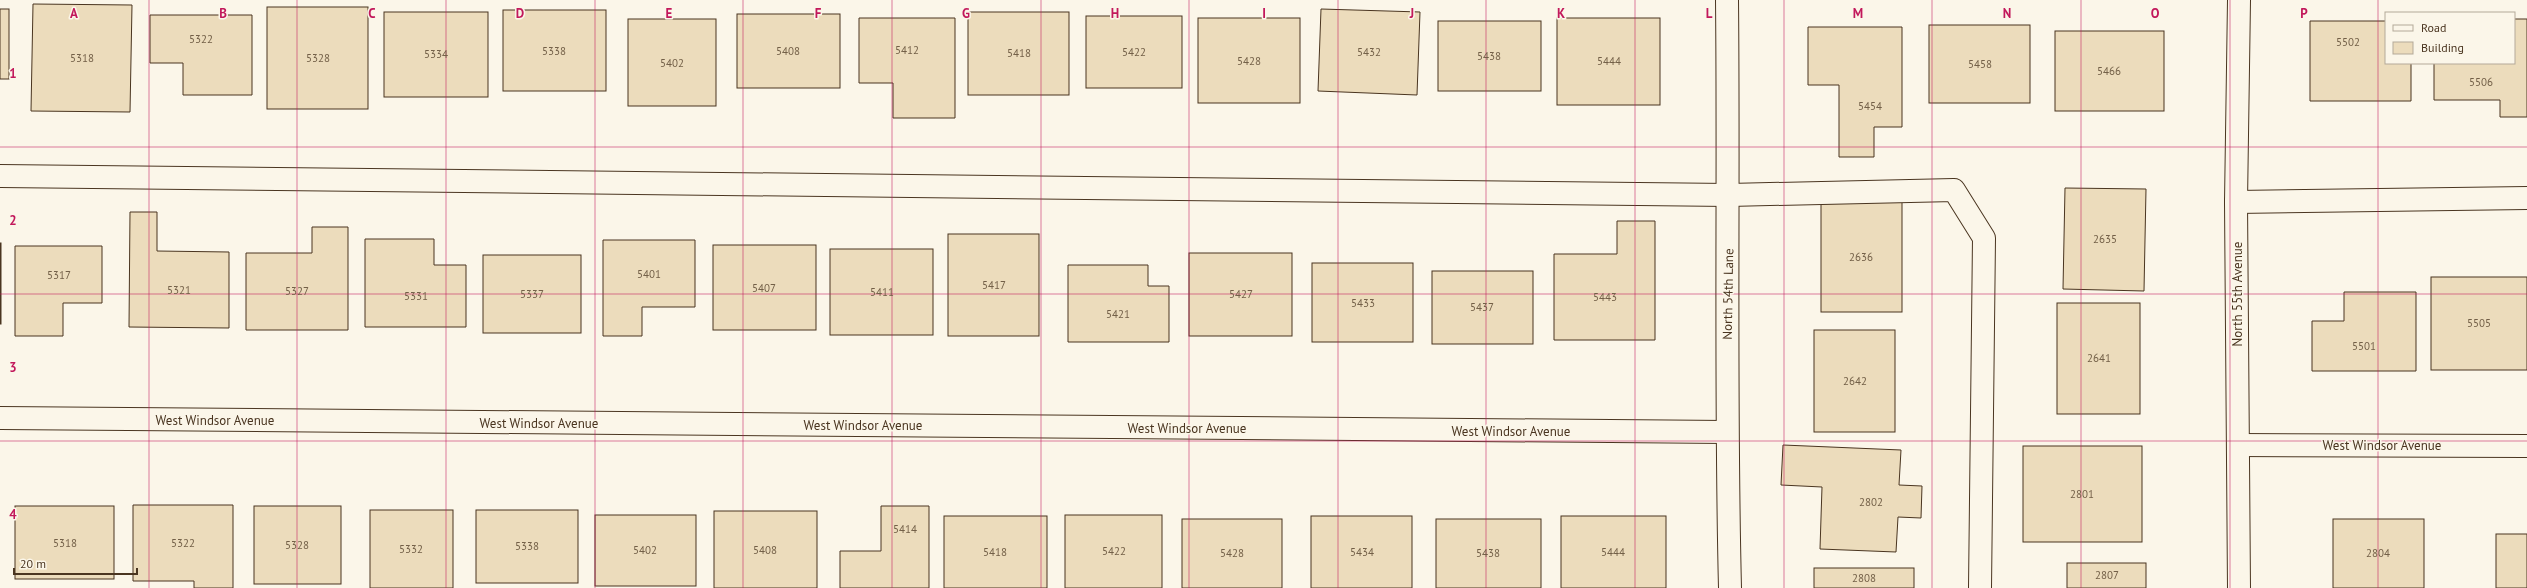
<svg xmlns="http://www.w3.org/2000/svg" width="2527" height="588" font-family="'PT Sans',sans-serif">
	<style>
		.building { fill: #ecdcbc; stroke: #4a3520 }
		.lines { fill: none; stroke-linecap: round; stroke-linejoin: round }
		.minor-casing { stroke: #4a3520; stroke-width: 24 }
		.minor { stroke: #fbf6e9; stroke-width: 22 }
		.grid { fill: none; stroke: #c2185b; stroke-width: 1; stroke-opacity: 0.55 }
		.labels { text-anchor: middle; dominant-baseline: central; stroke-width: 3; stroke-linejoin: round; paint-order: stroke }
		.number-label { font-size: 11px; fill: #725f47 }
		.street-label { font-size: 13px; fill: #4a3520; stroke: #fbf6e9 }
		.grid-label { font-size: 13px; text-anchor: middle; font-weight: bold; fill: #c2185b; stroke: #fbf6e9; stroke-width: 3; stroke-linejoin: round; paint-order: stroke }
	</style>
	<rect width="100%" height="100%" fill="#fbf6e9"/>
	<!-- building -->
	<g class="building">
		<polygon points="33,4 132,5 130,112 31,111"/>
		<rect x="267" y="7" width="101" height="102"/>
		<rect x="0" y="9" width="9" height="70"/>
		<polygon points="1321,9 1420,12 1417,95 1318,91"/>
		<rect x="503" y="10" width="103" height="81"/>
		<rect x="384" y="12" width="104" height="85"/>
		<rect x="968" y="12" width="101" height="83"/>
		<rect x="737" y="14" width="103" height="74"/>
		<polygon points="150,15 252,15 252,95 183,95 183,63 150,63"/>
		<rect x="1086" y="16" width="96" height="72"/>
		<polygon points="859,18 955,18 955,118 893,118 893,83 859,83"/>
		<rect x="1198" y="18" width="102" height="85"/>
		<rect x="1557" y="18" width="103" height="87"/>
		<rect x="628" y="19" width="88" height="87"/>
		<polygon points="2514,19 2527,19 2527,117 2500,117 2500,100 2434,100 2434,63 2514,63"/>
		<rect x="1438" y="21" width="103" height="70"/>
		<polygon points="2310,21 2386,21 2386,63 2411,63 2411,101 2310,101"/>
		<rect x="1929" y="25" width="101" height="78"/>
		<polygon points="1808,27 1902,27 1902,127 1874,127 1874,157 1839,157 1839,85 1808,85"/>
		<rect x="2055" y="31" width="109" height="80"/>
		<polygon points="2065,188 2146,189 2144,291 2063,289"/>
		<rect x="1821" y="202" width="81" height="110"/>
		<polygon points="130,212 157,212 157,251 229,252 229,328 129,327"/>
		<polygon points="1617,221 1655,221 1655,340 1554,340 1554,254 1617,254"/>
		<polygon points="312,227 348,227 348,330 246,330 246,253 312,253"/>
		<rect x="948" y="234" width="91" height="102"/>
		<polygon points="365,239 434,239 434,265 466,265 466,327 365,327"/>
		<polygon points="603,240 695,240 695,307 642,307 642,336 603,336"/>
		<rect x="0" y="243" width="1" height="81"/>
		<rect x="713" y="245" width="103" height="85"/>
		<polygon points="15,246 102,246 102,303 63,303 63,336 15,336"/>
		<rect x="830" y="249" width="103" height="86"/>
		<rect x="1189" y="253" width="103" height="83"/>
		<rect x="483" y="255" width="98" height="78"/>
		<rect x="1312" y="263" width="101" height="79"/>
		<polygon points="1068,265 1148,265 1148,286 1169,286 1169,342 1068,342"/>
		<rect x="1432" y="271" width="101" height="73"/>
		<rect x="2431" y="277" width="96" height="93"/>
		<polygon points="2344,292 2416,292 2416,371 2312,371 2312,321 2344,321"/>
		<rect x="2057" y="303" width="83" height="111"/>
		<rect x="1814" y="330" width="81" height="102"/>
		<polygon points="1783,445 1901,450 1899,485 1922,486 1921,518 1898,517 1896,552 1820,549 1822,487 1781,485"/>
		<rect x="2023" y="446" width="119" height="96"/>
		<polygon points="133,505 233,505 233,588 194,588 194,581 133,581"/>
		<rect x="15" y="506" width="99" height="73"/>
		<rect x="254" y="506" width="87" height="78"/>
		<polygon points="881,506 929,506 929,588 840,588 840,551 881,551"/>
		<rect x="370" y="510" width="83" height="78"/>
		<rect x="476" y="510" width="102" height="73"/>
		<rect x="714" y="511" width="103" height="77"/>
		<rect x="595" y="515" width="101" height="71"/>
		<rect x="1065" y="515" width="97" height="73"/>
		<rect x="944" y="516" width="103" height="72"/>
		<rect x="1311" y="516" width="101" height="72"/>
		<rect x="1561" y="516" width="105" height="72"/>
		<rect x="1182" y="519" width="100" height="69"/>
		<rect x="1436" y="519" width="105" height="69"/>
		<rect x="2333" y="519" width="91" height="69"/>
		<rect x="2496" y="534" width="31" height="54"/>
		<rect x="2067" y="563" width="79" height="25"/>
		<rect x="1814" y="568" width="100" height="20"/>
	</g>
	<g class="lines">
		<!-- minor casing -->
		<g class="minor-casing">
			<g id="minor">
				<path d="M1727 0C1729 196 1725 392 1730 588"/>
				<polyline points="0,176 1729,195 1954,190 1984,238 1980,588"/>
				<polyline points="2236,202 2527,198"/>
				<polyline points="0,418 1726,432"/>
				<polyline points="2238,445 2527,446"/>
				<polyline points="2239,588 2236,202 2239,0"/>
			</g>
		</g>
		<!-- minor -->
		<use href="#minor" class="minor"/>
	</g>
	<!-- grid -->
	<path class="grid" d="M149 0V588M297 0V588M446 0V588M595 0V588M743 0V588M892 0V588M1041 0V588M1189 0V588M1338 0V588M1486 0V588M1635 0V588M1784 0V588M1932 0V588M2081 0V588M2230 0V588M2378 0V588M0 147H2527M0 294H2527M0 441H2527"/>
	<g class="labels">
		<!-- number labels -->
		<g class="number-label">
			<text x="201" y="39">5322</text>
			<text x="2348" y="42">5502</text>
			<text x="907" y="50">5412</text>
			<text x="554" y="51">5338</text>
			<text x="788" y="51">5408</text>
			<text x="1134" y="52">5422</text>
			<text x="1369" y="52">5432</text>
			<text x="1019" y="53">5418</text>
			<text x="436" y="54">5334</text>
			<text x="1489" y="56">5438</text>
			<text x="82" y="58">5318</text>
			<text x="318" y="58">5328</text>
			<text x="1249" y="61">5428</text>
			<text x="1609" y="61">5444</text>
			<text x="672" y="63">5402</text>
			<text x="1980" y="64">5458</text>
			<text x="2109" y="71">5466</text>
			<text x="2481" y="82">5506</text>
			<text x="1870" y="106">5454</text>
			<text x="2105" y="239">2635</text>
			<text x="1861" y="257">2636</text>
			<text x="649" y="274">5401</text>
			<text x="59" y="275">5317</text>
			<text x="994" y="285">5417</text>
			<text x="764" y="288">5407</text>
			<text x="179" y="290">5321</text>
			<text x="297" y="291">5327</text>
			<text x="882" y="292">5411</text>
			<text x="532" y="294">5337</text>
			<text x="1241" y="294">5427</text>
			<text x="416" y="296">5331</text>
			<text x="1605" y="297">5443</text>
			<text x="1363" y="303">5433</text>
			<text x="1482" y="307">5437</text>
			<text x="1118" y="314">5421</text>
			<text x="2479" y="323">5505</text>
			<text x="2364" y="346">5501</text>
			<text x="2099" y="358">2641</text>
			<text x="1855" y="381">2642</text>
			<text x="2082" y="494">2801</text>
			<text x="1871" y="502">2802</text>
			<text x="905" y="529">5414</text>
			<text x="65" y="543">5318</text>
			<text x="183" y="543">5322</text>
			<text x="297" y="545">5328</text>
			<text x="527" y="546">5338</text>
			<text x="411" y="549">5332</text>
			<text x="645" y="550">5402</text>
			<text x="765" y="550">5408</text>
			<text x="1114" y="551">5422</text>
			<text x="995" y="552">5418</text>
			<text x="1362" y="552">5434</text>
			<text x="1613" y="552">5444</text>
			<text x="1232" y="553">5428</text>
			<text x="1488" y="553">5438</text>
			<text x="2378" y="553">2804</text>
			<text x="2107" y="575">2807</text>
			<text x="1864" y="578">2808</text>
		</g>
		<!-- street labels -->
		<g class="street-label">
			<text transform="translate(1728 294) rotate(-89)">North 54th Lane</text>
			<text transform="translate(2237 294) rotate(-90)">North 55th Avenue</text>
			<text x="215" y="420">West Windsor Avenue</text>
			<text x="539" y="423">West Windsor Avenue</text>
			<text x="863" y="425">West Windsor Avenue</text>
			<text x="1187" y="428">West Windsor Avenue</text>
			<text x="1511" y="431">West Windsor Avenue</text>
			<text x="2382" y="445">West Windsor Avenue</text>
		</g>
	</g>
	<g class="grid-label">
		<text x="74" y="18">A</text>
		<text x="223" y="18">B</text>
		<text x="372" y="18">C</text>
		<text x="520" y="18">D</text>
		<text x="669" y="18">E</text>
		<text x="818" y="18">F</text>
		<text x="966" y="18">G</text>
		<text x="1115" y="18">H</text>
		<text x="1264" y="18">I</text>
		<text x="1412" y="18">J</text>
		<text x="1561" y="18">K</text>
		<text x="1709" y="18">L</text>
		<text x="1858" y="18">M</text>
		<text x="2007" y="18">N</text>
		<text x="2155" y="18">O</text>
		<text x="2304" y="18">P</text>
		<text x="13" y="78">1</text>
		<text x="13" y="225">2</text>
		<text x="13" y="372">3</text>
		<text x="13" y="519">4</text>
	</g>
	<!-- legend -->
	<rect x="2385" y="12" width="130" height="52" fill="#fbf6e9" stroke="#b4a999"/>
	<rect x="2393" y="25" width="20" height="6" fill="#fbf6e9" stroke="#b4a999"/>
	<text x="2421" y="32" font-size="12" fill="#4a3520">Road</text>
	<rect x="2393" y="42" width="20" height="12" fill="#ecdcbc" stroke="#b4a999"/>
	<text x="2421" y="52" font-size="12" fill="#4a3520">Building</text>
	<!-- scale -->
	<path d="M14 568v6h123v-6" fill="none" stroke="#4a3520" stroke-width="2"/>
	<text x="20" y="568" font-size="12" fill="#4a3520" stroke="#fbf6e9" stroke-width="3" paint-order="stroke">20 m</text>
</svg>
